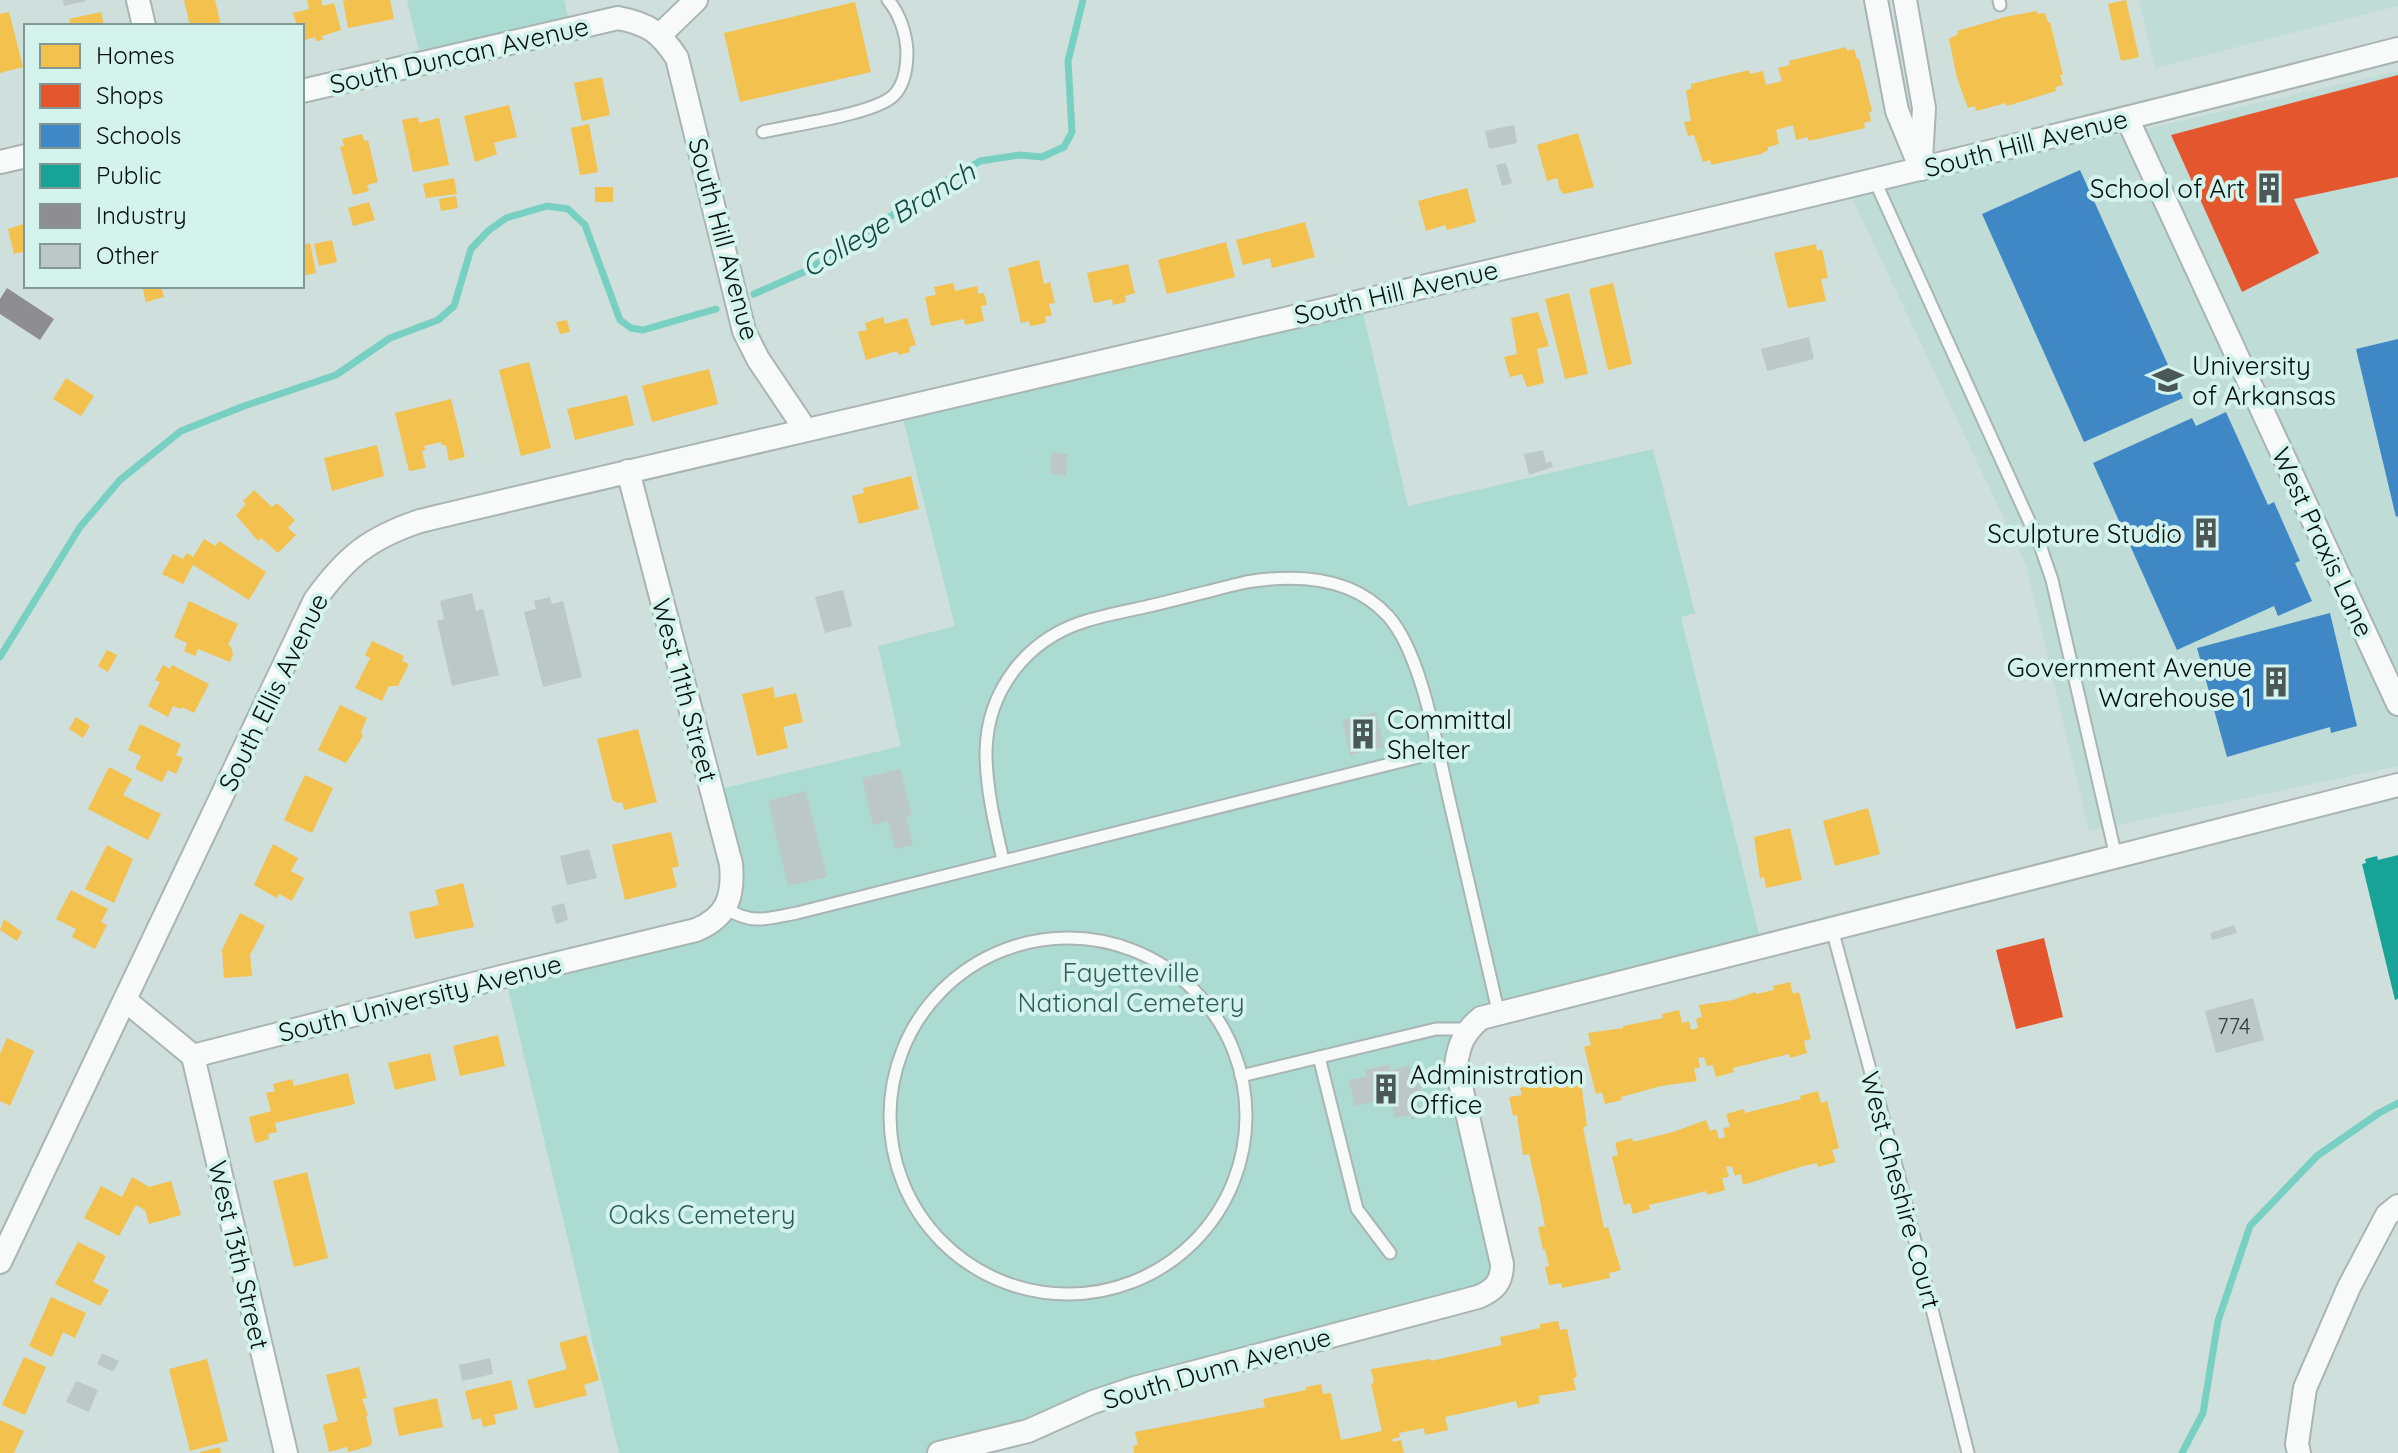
<svg xmlns="http://www.w3.org/2000/svg" width="2398" height="1453" font-family="Quicksand,sans-serif">
	<style>
		.built { fill: #bfdcd6 }
		.green { fill: #acdbd2 }
		.homes { fill: #f2c14e }
		.shops { fill: #e4572e }
		.schools { fill: #3f88c5 }
		.public { fill: #17a398 }
		.industry { fill: #8d8d92 }
		.lines { fill: none; stroke-linecap: round; stroke-linejoin: round }
		.stream { stroke: #77d0c1; stroke-width: 7 }
		.building { fill: #bcc8c6 }
		.service-casing { stroke: #a8b5b2; stroke-width: 15 }
		.minor-casing { stroke: #a8b5b2; stroke-width: 26 }
		.service { stroke: #f8fafa; stroke-width: 11 }
		.minor { stroke: #f8fafa; stroke-width: 22 }
		.labels { text-anchor: middle; dominant-baseline: central; stroke-width: 8; stroke-linejoin: round; paint-order: stroke }
		.number-label { font-size: 22px; fill: #343e3c }
		.street-label { font-size: 26px; fill: #06100e; stroke: #d5f3ed }
		.poi-label { font-size: 26px; fill: #06100e; stroke: #d5f3ed; text-anchor: end }
		.park-label { font-size: 26px; fill: #2c5e55; stroke: #d5f3ed }
		.water-label { font-size: 28px; font-style: italic; fill: #12473f; stroke: #d5f3ed }
	</style>
	<rect width="100%" height="100%" fill="#cfdfdc"/>
	<!-- built -->
	<g class="built">
		<polygon points="2139,0 2398,0 2398,6 2155,68"/>
		<polygon points="2398,71 2398,766 2089,831 2026,565 1851,196"/>
	</g>
	<!-- green -->
	<g class="green">
		<polygon points="407,0 564,0 571,29 422,63"/>
		<polygon points="1360,300 1408,506 1653,449 1695,613 1681,617 1762,946 1499,1011 1458,1046 1497,1286 939,1453 619,1453 505,976 696,930 725,908 712,791 901,746 878,646 955,626 900,407"/>
	</g>
	<!-- homes -->
	<g class="homes">
		<polygon points="184,0 215,0 221,26 190,26"/>
		<polygon points="307,0 321,0 323,6 334,3 341,30 322,36 323,40 316,41 315,37 302,41 302,26 297,26 293,13 309,9"/>
		<polygon points="347,0 390,0 394,19 348,28 343,1"/>
		<polygon points="2126,0 2139,57 2121,61 2108,4"/>
		<polygon points="855,2 871,72 740,102 724,33"/>
		<polygon points="2037,11 2038,14 2045,13 2048,22 2050,22 2063,75 2060,75 2063,85 2055,87 2056,91 2007,106 2006,103 1976,111 1975,106 1968,108 1957,78 1949,39 1958,34 1957,31 2005,17"/>
		<polygon points="9,12 23,67 0,73 0,14"/>
		<polygon points="101,12 104,26 71,26 69,19"/>
		<polygon points="1846,47 1847,51 1854,49 1857,59 1859,59 1872,111 1869,112 1871,121 1864,123 1865,128 1809,141 1807,137 1796,140 1793,125 1776,130 1779,144 1768,147 1768,150 1761,154 1711,165 1710,160 1703,162 1694,135 1688,136 1684,122 1691,121 1686,90 1691,89 1691,84 1749,70 1750,74 1763,71 1766,85 1782,81 1778,68 1790,65 1789,61"/>
		<polygon points="602,77 610,115 582,121 574,83"/>
		<polygon points="509,105 517,137 494,143 497,154 475,162 464,116"/>
		<polygon points="418,117 419,123 439,118 449,165 413,172 402,120"/>
		<polygon points="589,124 598,172 580,175 571,128"/>
		<polygon points="1578,133 1594,187 1564,194 1560,190 1557,178 1547,181 1537,145"/>
		<polygon points="362,134 364,141 368,140 378,182 367,185 369,191 353,195 340,147 344,146 342,139"/>
		<polygon points="454,178 457,194 426,198 423,184"/>
		<rect x="595" y="187" width="18" height="15"/>
		<polygon points="1467,188 1476,222 1447,230 1445,225 1426,231 1418,201"/>
		<polygon points="456,196 458,208 441,211 439,199"/>
		<polygon points="369,202 375,220 353,226 348,208"/>
		<polygon points="1305,222 1315,257 1272,268 1270,258 1243,265 1236,240"/>
		<polygon points="26,223 26,251 14,254 8,229"/>
		<polygon points="332,240 337,262 319,266 314,244"/>
		<polygon points="1226,242 1235,277 1167,294 1158,260"/>
		<polygon points="310,243 316,273 302,276 302,245"/>
		<polygon points="1816,244 1817,251 1822,249 1828,278 1821,279 1826,301 1788,308 1774,253"/>
		<polygon points="1039,260 1044,284 1050,282 1055,303 1049,304 1052,315 1045,317 1046,323 1030,326 1029,321 1021,323 1008,268"/>
		<polygon points="1128,264 1135,293 1125,296 1126,302 1113,305 1112,299 1094,303 1087,273"/>
		<polygon points="953,283 955,291 977,286 978,294 984,293 987,305 981,306 984,321 965,325 964,319 931,326 925,297 936,295 934,287"/>
		<polygon points="1613,283 1632,364 1608,370 1589,289"/>
		<polygon points="142,286 161,286 164,297 146,302"/>
		<polygon points="1569,293 1588,374 1565,379 1545,299"/>
		<polygon points="1538,312 1549,346 1537,349 1544,383 1527,387 1522,374 1510,377 1504,357 1517,354 1511,318"/>
		<polygon points="883,317 885,324 907,318 916,345 909,347 910,352 899,355 897,351 866,360 858,332 867,330 865,323"/>
		<polygon points="567,320 570,332 560,334 556,322"/>
		<polygon points="529,362 551,448 521,456 499,370"/>
		<polygon points="709,369 718,404 652,422 642,386"/>
		<polygon points="66,378 94,396 81,416 53,399"/>
		<polygon points="627,395 634,425 575,440 567,409"/>
		<polygon points="451,399 465,457 449,461 446,445 442,445 441,442 424,446 426,450 422,451 426,468 409,471 395,413"/>
		<polygon points="377,445 384,476 332,491 324,458"/>
		<polygon points="911,476 919,509 859,524 852,496 864,493 863,488"/>
		<polygon points="254,490 272,507 277,503 295,520 288,528 296,535 278,553 261,538 258,541 236,515 246,504 243,501"/>
		<polygon points="204,539 215,546 219,541 266,572 249,600 193,565 183,584 162,574 173,554 183,559 187,553 193,557"/>
		<polygon points="189,601 238,624 228,645 231,647 233,654 230,662 198,649 195,656 184,651 187,643 174,637"/>
		<polygon points="372,641 404,656 402,661 409,664 398,686 389,686 382,701 355,688 370,658 365,655"/>
		<polygon points="107,650 117,655 108,672 98,666"/>
		<polygon points="163,665 170,669 172,665 209,684 194,713 182,707 181,709 173,706 168,717 148,706 160,682 155,680"/>
		<polygon points="773,687 775,698 796,693 803,722 783,727 788,748 757,756 742,694"/>
		<polygon points="340,705 367,718 361,732 363,736 346,763 318,750"/>
		<polygon points="76,717 90,726 83,738 69,729"/>
		<polygon points="140,724 181,744 176,755 183,758 176,774 168,770 162,782 135,769 141,756 128,750"/>
		<polygon points="638,729 657,802 624,810 622,802 617,803 612,799 597,739"/>
		<polygon points="109,767 132,779 123,795 161,814 148,840 88,809"/>
		<polygon points="305,775 333,788 312,833 284,820"/>
		<polygon points="1868,808 1880,854 1835,866 1823,821"/>
		<polygon points="1790,828 1802,880 1766,888 1764,877 1760,878 1754,837"/>
		<polygon points="671,832 679,866 672,868 677,887 625,900 612,845"/>
		<polygon points="273,844 298,858 291,871 304,878 292,901 279,894 277,898 254,885"/>
		<polygon points="107,845 133,859 114,903 85,889"/>
		<polygon points="463,883 474,927 415,939 409,912 439,905 435,890"/>
		<polygon points="71,890 108,909 101,922 107,925 95,949 72,937 76,929 56,919"/>
		<polygon points="240,913 265,926 250,955 252,976 224,978 222,950"/>
		<polygon points="4,919 22,932 17,941 0,930"/>
		<polygon points="1790,982 1793,994 1799,992 1811,1039 1804,1041 1807,1053 1790,1058 1789,1054 1733,1068 1734,1072 1716,1077 1713,1065 1707,1066 1704,1057 1698,1058 1700,1067 1694,1069 1697,1081 1661,1086 1621,1097 1622,1100 1605,1104 1602,1092 1596,1094 1584,1047 1591,1045 1588,1033 1623,1028 1623,1026 1663,1018 1662,1014 1679,1010 1682,1023 1689,1021 1691,1030 1698,1028 1696,1019 1702,1017 1699,1005 1733,1000 1755,992 1756,994 1774,990 1773,986"/>
		<polygon points="498,1035 505,1066 460,1076 453,1046"/>
		<polygon points="7,1038 34,1051 10,1106 0,1101 0,1054"/>
		<polygon points="430,1053 436,1080 395,1090 388,1063"/>
		<polygon points="348,1073 355,1104 275,1123 277,1132 268,1134 269,1139 255,1143 249,1117 271,1111 266,1093 275,1091 273,1084 292,1079 294,1086"/>
		<polygon points="1568,1078 1569,1085 1581,1082 1587,1126 1583,1127 1591,1167 1604,1228 1608,1227 1621,1270 1609,1273 1610,1278 1562,1288 1561,1283 1549,1285 1545,1267 1549,1266 1545,1249 1543,1250 1538,1227 1545,1226 1540,1200 1529,1154 1523,1155 1517,1115 1513,1116 1509,1097 1522,1095 1520,1088"/>
		<polygon points="1818,1091 1821,1103 1827,1101 1839,1148 1832,1150 1836,1162 1818,1167 1817,1163 1800,1167 1743,1185 1741,1174 1735,1176 1732,1166 1726,1167 1729,1177 1722,1178 1725,1190 1707,1195 1706,1191 1666,1201 1649,1205 1650,1209 1633,1214 1630,1203 1624,1205 1612,1157 1618,1155 1615,1143 1632,1138 1633,1142 1673,1132 1706,1120 1710,1131 1716,1129 1719,1139 1725,1137 1723,1128 1730,1127 1726,1114 1744,1109 1745,1113 1801,1099 1800,1096"/>
		<polygon points="307,1172 328,1258 294,1267 273,1181"/>
		<polygon points="132,1177 149,1187 171,1181 181,1215 149,1224 145,1210 136,1205 119,1236 84,1218 101,1186 122,1197"/>
		<polygon points="78,1242 106,1256 93,1282 109,1290 100,1306 55,1284"/>
		<polygon points="51,1297 86,1313 75,1338 63,1332 52,1357 29,1346"/>
		<polygon points="1558,1321 1560,1330 1567,1329 1577,1377 1573,1378 1576,1390 1538,1396 1540,1403 1518,1408 1516,1401 1445,1417 1448,1430 1425,1435 1424,1428 1399,1433 1400,1437 1392,1439 1393,1442 1401,1440 1404,1453 1134,1453 1133,1446 1138,1445 1135,1432 1265,1407 1263,1399 1306,1390 1306,1387 1321,1384 1323,1394 1331,1393 1341,1440 1382,1431 1371,1384 1374,1383 1371,1369 1430,1359 1431,1361 1502,1345 1500,1337 1540,1328 1540,1324"/>
		<polygon points="586,1335 599,1380 584,1385 587,1395 535,1409 527,1380 567,1369 559,1343"/>
		<polygon points="24,1357 46,1367 25,1415 2,1405"/>
		<polygon points="207,1359 228,1441 190,1451 169,1369"/>
		<polygon points="359,1367 367,1398 362,1399 368,1415 366,1416 372,1442 370,1446 348,1452 347,1447 329,1452 323,1425 338,1421 326,1375"/>
		<polygon points="511,1380 518,1409 494,1415 496,1424 483,1427 481,1418 472,1420 465,1391"/>
		<polygon points="437,1398 443,1427 399,1436 393,1408"/>
		<polygon points="0,1420 24,1431 14,1453 0,1453"/>
		<polygon points="220,1447 221,1453 200,1453 200,1452"/>
	</g>
	<!-- shops -->
	<g class="shops">
		<polygon points="2398,75 2398,177 2294,199 2319,253 2242,292 2171,135"/>
		<polygon points="2044,938 2063,1017 2016,1029 1996,950"/>
	</g>
	<!-- schools -->
	<g class="schools">
		<polygon points="2080,170 2183,398 2084,442 1982,214"/>
		<polygon points="2398,339 2398,516 2396,517 2356,349"/>
		<polygon points="2226,412 2268,505 2274,502 2300,561 2295,563 2312,601 2278,616 2274,606 2177,650 2093,463 2192,418 2196,426"/>
		<polygon points="2330,613 2357,726 2331,733 2330,727 2227,757 2197,648"/>
	</g>
	<!-- public -->
	<polygon class="public" points="2398,855 2398,999 2395,1000 2362,864 2366,863 2365,859 2377,856 2378,860"/>
	<!-- industry -->
	<polygon class="industry" points="7,288 54,319 40,340 0,314 0,299"/>
	<g class="lines">
		<!-- stream -->
		<g class="stream">
			<polyline points="754,294 806,271 939,185 980,161 1020,155 1042,157 1064,147 1072,132 1068,61 1083,0"/>
			<polyline points="0,657 80,527 120,480 181,431 244,406 336,375 390,338 438,320 454,306 471,249 488,231 506,218 547,206 568,209 585,225 620,320 631,328 643,330 716,309"/>
			<polyline points="2182,1453 2203,1413 2218,1321 2250,1226 2317,1156 2379,1113 2398,1103"/>
		</g>
	</g>
	<!-- building -->
	<g class="building">
		<polygon points="63,0 86,0 86,1 64,6"/>
		<polygon points="1514,125 1517,143 1489,149 1485,131"/>
		<polygon points="1506,163 1512,183 1502,186 1496,165"/>
		<polygon points="1809,337 1814,359 1767,371 1761,349"/>
		<polygon points="1543,450 1546,463 1551,461 1553,467 1529,475 1524,454"/>
		<polygon points="1052,452 1068,454 1066,476 1050,474"/>
		<polygon points="843,590 852,626 825,633 815,597"/>
		<polygon points="472,593 476,611 483,609 499,675 452,686 437,621 444,619 440,601"/>
		<polygon points="550,597 552,604 563,601 582,677 543,687 524,612 536,609 534,601"/>
		<polygon points="1376,712 1384,747 1350,755 1342,720"/>
		<polygon points="900,769 912,815 906,816 913,845 895,849 888,821 873,825 862,778"/>
		<polygon points="806,791 827,877 788,886 768,801"/>
		<polygon points="589,849 597,878 567,885 560,856"/>
		<polygon points="564,903 568,920 556,924 551,907"/>
		<polygon points="2234,925 2237,933 2212,940 2210,933"/>
		<polygon points="2253,998 2264,1040 2216,1053 2205,1011"/>
		<polygon points="1389,1064 1391,1070 1409,1065 1412,1077 1417,1075 1423,1099 1418,1101 1420,1112 1417,1113 1419,1117 1411,1119 1410,1115 1395,1118 1390,1098 1355,1106 1349,1080 1367,1076 1365,1070"/>
		<polygon points="102,1353 119,1361 113,1372 97,1364"/>
		<polygon points="490,1358 493,1374 462,1381 459,1365"/>
		<polygon points="76,1381 98,1390 89,1412 66,1402"/>
	</g>
	<g class="lines">
		<!-- service casing -->
		<g class="service-casing">
			<g id="service">
				<polyline points="1999,0 2000,5"/>
				<path d="M763 132C792 125 874 114 893 96 905 85 907 66 907 51 906 34 900 14 888 0"/>
				<polyline points="1875,181 2040,545 2052,580 2116,857"/>
				<path d="M1003 860C995 826 986 788 986 752 987 690 1027 639 1086 621 1105 615 1126 611 1145 607 1179 599 1213 590 1246 582 1295 574 1352 576 1388 616 1422 654 1437 748 1449 799 1465 869 1482 940 1498 1011"/>
				<path d="M725 908C752 925 767 919 797 913L1438 752"/>
				<polyline points="1832,929 1899,1177 1968,1453"/>
				<circle cx="1068" cy="1116" r="178"/>
				<polyline points="1319,1057 1357,1209 1390,1253"/>
				<polyline points="1241,1076 1436,1029 1468,1029"/>
			</g>
		</g>
		<!-- minor casing -->
		<g class="minor-casing">
			<g id="minor">
				<polyline points="138,0 144,26"/>
				<polyline points="1876,0 1897,111 1921,169"/>
				<polyline points="1905,0 1924,108 1921,160"/>
				<polyline points="660,35 696,0"/>
				<path d="M302 91 618 18C649 24 660 32 677 58L744 331 758 359 805 429"/>
				<polyline points="2127,118 2398,704"/>
				<polyline points="0,162 26,156"/>
				<path d="M125 1000 193 1056 505 976 696 930C727 917 734 897 731 864L628 471"/>
				<polyline points="193,1056 286,1453"/>
				<path d="M0 1262 315 600C346 557 369 538 420 521 1079 364 1742 219 2398 49"/>
				<path d="M939 1453 1028 1431 1093 1402 1135 1388 1478 1297C1495 1290 1502 1282 1502 1264L1456 1065C1459 1044 1464 1032 1481 1018L2398 785"/>
				<polyline points="2299,1453 2297,1444 2305,1388 2349,1287 2387,1215 2398,1206"/>
			</g>
		</g>
		<!-- service -->
		<use href="#service" class="service"/>
		<!-- minor -->
		<use href="#minor" class="minor"/>
	</g>
	<!-- icons -->
	<defs>
		<g id="building-bare" transform="scale(2.4)"><path d="M-4-6H4V6H1V3H-1V6H-4ZM-2.5-4.3h1.7v1.8h-1.7ZM.8-4.3h1.7v1.8H.8ZM-2.5-1h1.7V.8h-1.7ZM.8-1h1.7V.8H.8Z" fill="#4c5856" stroke="#d5f3ed" stroke-width="2.5" paint-order="stroke"/></g>
		<g id="university-bare" transform="scale(2.4)"><path d="M0-5L7-2L0 1L-7-2ZM-4 1L0 2.5L4 1V4Q0 6-4 4Z" fill="#4c5856" stroke="#d5f3ed" stroke-width="2.5" paint-order="stroke"/></g>
	</defs>
	<g fill-rule="evenodd">
		<use href="#building-bare" x="2269" y="188"/>
		<use href="#university-bare" x="2168" y="380"/>
		<use href="#building-bare" x="2206" y="533"/>
		<use href="#building-bare" x="2276" y="682"/>
		<use href="#building-bare" x="1363" y="734"/>
		<use href="#building-bare" x="1386" y="1089"/>
	</g>
	<g class="labels">
		<!-- number labels -->
		<g class="number-label">
			<text x="2234" y="1026">774</text>
		</g>
		<!-- street labels -->
		<g class="street-label">
			<text transform="translate(459 55) rotate(-13)">South Duncan Avenue</text>
			<text transform="translate(2026 143) rotate(-14)">South Hill Avenue</text>
			<text transform="translate(724 239) rotate(75)">South Hill Avenue</text>
			<text transform="translate(1396 292) rotate(-13)">South Hill Avenue</text>
			<text transform="translate(2323 542) rotate(65)">West Praxis Lane</text>
			<text transform="translate(685 690) rotate(75)">West 11th Street</text>
			<text transform="translate(273 692) rotate(-64)">South Ellis Avenue</text>
			<text transform="translate(420 998) rotate(-14)">South University Avenue</text>
			<text transform="translate(1901 1190) rotate(75)">West Cheshire Court</text>
			<text transform="translate(239 1255) rotate(77)">West 13th Street</text>
			<text transform="translate(1217 1368) rotate(-16)">South Dunn Avenue</text>
		</g>
		<!-- poi labels -->
		<g class="poi-label">
			<text x="2245" y="188">School of Art</text>
			<text x="2192" y="365" text-anchor="start">University<tspan x="2192" dy="30">of Arkansas</tspan></text>
			<text x="2182" y="533">Sculpture Studio</text>
			<text x="2252" y="667">Government Avenue<tspan x="2252" dy="30">Warehouse 1</tspan></text>
			<text x="1387" y="719" text-anchor="start">Committal<tspan x="1387" dy="30">Shelter</tspan></text>
			<text x="1410" y="1074" text-anchor="start">Administration<tspan x="1410" dy="30">Office</tspan></text>
		</g>
		<!-- park labels -->
		<g class="park-label">
			<text x="1131" y="972">Fayetteville<tspan x="1131" dy="30">National Cemetery</tspan></text>
			<text x="702" y="1214">Oaks Cemetery</text>
		</g>
		<!-- water labels -->
		<g class="water-label">
			<text transform="translate(888 219) rotate(-31)">College Branch</text>
		</g>
	</g>
	<!-- legend -->
	<rect x="24" y="24" width="280" height="264" fill="#d5f3ed" stroke="#829894" stroke-width="2"/>
	<rect x="40" y="44" width="40" height="24" fill="#f2c14e" stroke="#829894" stroke-width="2"/>
	<text x="96" y="64" font-size="24" fill="#06100e">Homes</text>
	<rect x="40" y="84" width="40" height="24" fill="#e4572e" stroke="#829894" stroke-width="2"/>
	<text x="96" y="104" font-size="24" fill="#06100e">Shops</text>
	<rect x="40" y="124" width="40" height="24" fill="#3f88c5" stroke="#829894" stroke-width="2"/>
	<text x="96" y="144" font-size="24" fill="#06100e">Schools</text>
	<rect x="40" y="164" width="40" height="24" fill="#17a398" stroke="#829894" stroke-width="2"/>
	<text x="96" y="184" font-size="24" fill="#06100e">Public</text>
	<rect x="40" y="204" width="40" height="24" fill="#8d8d92" stroke="#829894" stroke-width="2"/>
	<text x="96" y="224" font-size="24" fill="#06100e">Industry</text>
	<rect x="40" y="244" width="40" height="24" fill="#bcc8c6" stroke="#829894" stroke-width="2"/>
	<text x="96" y="264" font-size="24" fill="#06100e">Other</text>
</svg>
